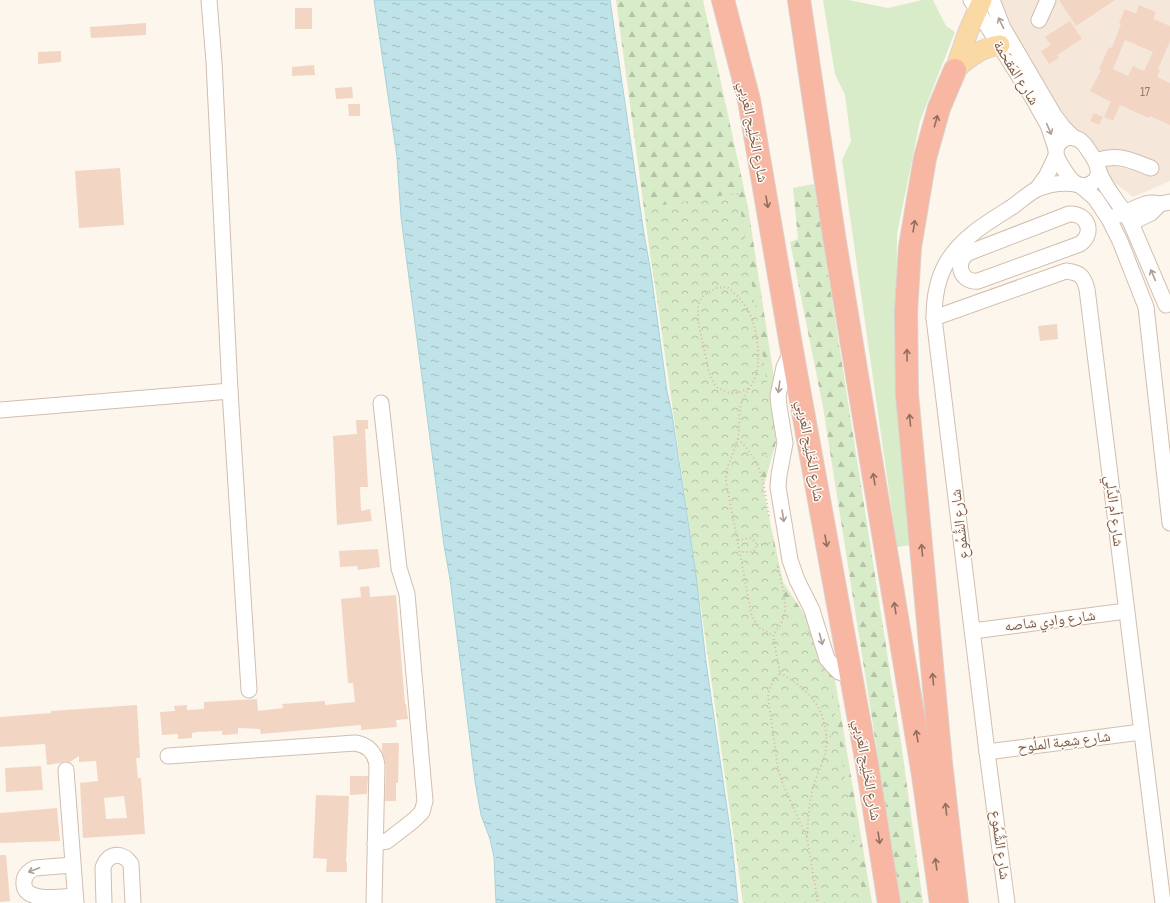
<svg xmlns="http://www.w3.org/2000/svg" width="1170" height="903" font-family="'Sofia Sans Condensed','Noto Naskh Arabic',sans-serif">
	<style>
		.residential { fill: #f5e8da }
		.grass { fill: #d8ecc9 }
		.forest { fill: url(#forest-firs) }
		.park { fill: url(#park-crowns) }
		.water { fill: url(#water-ripples); stroke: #a5d3da }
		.building { fill: #f3d5c3; fill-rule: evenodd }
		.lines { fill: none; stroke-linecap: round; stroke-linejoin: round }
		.minor-casing { stroke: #d1beb0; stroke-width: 17 }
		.major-casing { stroke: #dad1cd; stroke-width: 21 }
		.highway-casing { stroke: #dad1cd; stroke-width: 24 }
		.path { stroke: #d9b8a5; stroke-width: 2; stroke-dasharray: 1 3; stroke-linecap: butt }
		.minor { stroke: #fff; stroke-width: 15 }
		.major { stroke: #fbd9a5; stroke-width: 19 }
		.highway { stroke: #f7b7a3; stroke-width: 22 }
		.oneway { stroke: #af9d94 }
		.oneway2 { stroke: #936e5e }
		.labels { text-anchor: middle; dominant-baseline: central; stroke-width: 3; stroke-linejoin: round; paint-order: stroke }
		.number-label { font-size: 13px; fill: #987a6a }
		.street-label { font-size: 15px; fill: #7a5c4d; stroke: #fffaf3 }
	</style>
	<defs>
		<pattern id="forest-firs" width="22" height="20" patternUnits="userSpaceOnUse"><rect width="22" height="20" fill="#d8ecc9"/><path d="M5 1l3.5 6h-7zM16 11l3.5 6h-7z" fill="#b4c2a5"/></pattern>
		<pattern id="park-crowns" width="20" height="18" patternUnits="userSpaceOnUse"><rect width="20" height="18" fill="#d8ecc9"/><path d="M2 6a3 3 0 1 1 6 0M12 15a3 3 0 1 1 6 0" fill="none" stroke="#b4c2a5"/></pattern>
		<pattern id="water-ripples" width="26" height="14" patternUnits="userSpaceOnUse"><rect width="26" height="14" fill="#bfe3e8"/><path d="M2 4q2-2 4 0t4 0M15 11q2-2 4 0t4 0" fill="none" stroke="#a0bbbe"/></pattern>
	</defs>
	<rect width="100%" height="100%" fill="#fdf6ec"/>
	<!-- residential -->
	<polygon class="residential" points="994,0 1170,0 1170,181 1133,197 1115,183 1066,127"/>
	<!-- grass -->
	<polygon class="grass" points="823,0 849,0 888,8 922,0 933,0 946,26 955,32 920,121 897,234 896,363 907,518 912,545 897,547 842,160 851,141 845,95 835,74"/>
	<!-- forest -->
	<g class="forest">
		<polygon points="616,0 703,0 748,207 781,424 763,489 783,582 831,655 872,903 743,903 709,612 650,254"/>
		<polygon points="814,184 901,742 923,903 901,903 823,407 790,242 798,239 793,188"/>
	</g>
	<!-- park -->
	<polygon class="park" points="738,193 774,429 761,475 782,594 827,661 864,903 743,903 644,208"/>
	<!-- water -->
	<polygon class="water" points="374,0 610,0 644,234 651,273 667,391 672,414 696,575 706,662 732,843 738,903 496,903 494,857 490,839 481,815 475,781 450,579 444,545 401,217 397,157"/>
	<!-- building -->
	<g class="building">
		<polygon points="1059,0 1115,0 1076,26"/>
		<path d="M1139 5 1156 12 1153 19 1170 26V41L1158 69 1160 70 1157 77 1170 83V125L1150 116 1149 118 1120 105 1113 121 1104 117 1111 102 1090 91 1101 70 1099 69 1109 47 1112 48 1121 24 1119 23 1125 9 1136 14ZM1125 40 1153 52 1144 71 1133 66 1128 76 1113 69Z"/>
		<rect x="295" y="8" width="17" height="21"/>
		<polygon points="1070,21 1082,39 1057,55 1059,58 1049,64 1041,51 1051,45 1045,37"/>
		<polygon points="146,23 146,35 91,38 90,27"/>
		<polygon points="61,51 61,62 38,64 38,52"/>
		<polygon points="314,65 315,75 292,76 292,67"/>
		<polygon points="352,87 353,98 336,99 335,88"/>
		<polygon points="348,104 360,104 360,116 349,116"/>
		<polygon points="1094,113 1103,117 1099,125 1090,121"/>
		<polygon points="120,168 124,225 79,228 75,171"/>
		<polygon points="1057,324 1058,339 1040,341 1038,326"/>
		<polygon points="356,420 368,420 368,429 365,429 368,487 360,487 361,511 370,509 372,521 337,525 333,436 357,434"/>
		<polygon points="378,549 380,567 358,570 357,566 340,567 339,551"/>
		<polygon points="369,586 370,597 396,595 405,704 406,704 408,719 396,720 397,727 361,730 361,725 261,734 260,729 238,728 238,734 222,735 222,731 197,732 192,733 192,738 178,739 178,734 162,735 160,712 175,711 174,706 187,705 187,710 204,709 204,702 257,699 258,711 283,708 282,704 325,701 325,705 355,702 353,683 348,683 341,599 361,597 360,587"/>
		<path d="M137 705 140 758H136L138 778H141L145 834 83 838 80 783 98 781 96 761 79 762V756L70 762 65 761 60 763 47 765 45 744 0 747V717L51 713V711ZM124 796 127 818 106 819 104 798Z"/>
		<polygon points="382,743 399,743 398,783 396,783 396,801 385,801 386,766 382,751"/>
		<polygon points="41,766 43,790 6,792 5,768"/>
		<polygon points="350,776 368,776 367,794 350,795"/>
		<polygon points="316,795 349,796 346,862 347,863 347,872 326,872 327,859 313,858"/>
		<polygon points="57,808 60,841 0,843 0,813"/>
		<polygon points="0,855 6,855 10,901 0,902"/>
	</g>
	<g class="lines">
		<!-- minor casing -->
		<g class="minor-casing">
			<g id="minor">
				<polyline points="209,0 214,62 230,391 249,690"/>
				<polyline points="971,0 1031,95 1048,125 1056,149"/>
				<polyline points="992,0 1003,28 1054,115 1063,127 1074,138"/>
				<polyline points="1039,20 1048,0"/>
				<path d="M1067 138C1072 137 1077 138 1081 141 1085 144 1087 148 1089 151 1095 160 1105 174 1092 183 1078 192 1069 178 1063 168 1055 157 1051 145 1067 138Z"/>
				<path d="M1096 161C1118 153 1130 160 1151 168"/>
				<path d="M1098 169C1105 190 1121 204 1131 223L1166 305"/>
				<polyline points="1080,185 1095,198 1109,219 1120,241 1146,307 1170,523"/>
				<polyline points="1037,189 1047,175 1056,156"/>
				<path d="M1069 214C1088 213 1095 233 1080 244L978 281C961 283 954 263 968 253Z"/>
				<polyline points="1116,216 1145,204 1152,203 1160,204 1170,202"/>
				<polyline points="1131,223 1151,213 1160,204"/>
				<path d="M934 318 1066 271C1080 273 1083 275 1087 289L1163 903"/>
				<polyline points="792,351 784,367 778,396 779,406 785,443 779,475 778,487 790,560 797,580 812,610 827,659 835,668 839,672 850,676"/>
				<polyline points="0,410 230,391"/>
				<polyline points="973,631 1126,611"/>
				<polyline points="987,752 1141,732"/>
				<path d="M168 756 355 743C368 745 376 753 377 766L374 903"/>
				<polyline points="66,770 76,903"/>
				<polyline points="375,843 387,841 414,820 422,812 425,801 407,594 399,568 381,403"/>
				<path d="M72 865 35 868C29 871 24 875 24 882 22 903 60 897 74 896"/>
				<path d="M104 903 103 868C107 853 122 851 131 864L133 903"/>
				<path d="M1007 903 987 752 934 318C934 298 937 279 947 262 962 237 988 222 1012 207 1020 201 1028 194 1037 189 1049 184 1063 182 1076 184"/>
			</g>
		</g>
		<!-- major casing -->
		<g class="major-casing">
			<g id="major">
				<path d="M956 69C969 57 981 48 1000 45"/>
				<polyline points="955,70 968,32 982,0"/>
			</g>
		</g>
		<!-- highway casing -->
		<g class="highway-casing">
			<g id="highway">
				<polyline points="723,0 749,100 792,351 867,764 889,903"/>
				<polyline points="799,0 834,236 923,775 941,903"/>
				<polyline points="955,70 939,108 925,158 910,247 906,312 907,394 941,763 957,903"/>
			</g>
		</g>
		<!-- path -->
		<g class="path">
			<path d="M748 389 737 393H729L718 388 714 384 709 372 698 321V307L700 301 703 296 707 293 717 288 727 287C749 304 756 322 758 350 759 360 758 371 754 380 750 388 744 395 741 404 738 416 741 429 737 441 733 455 726 466 726 481L752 617 760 628 773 635"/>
			<path d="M738 439C764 464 763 483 769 516"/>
			<polyline points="738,540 750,538 756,542 756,548 753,552 740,552"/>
			<polyline points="757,545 775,542"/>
			<path d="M778 567C781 583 789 603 783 619 781 625 777 630 773 635L780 673C774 680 769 686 768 697L778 768 782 782 807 838 818 903"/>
			<path d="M780 673C805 688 822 701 826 733 827 739 827 747 825 754 822 765 816 777 813 788 809 804 808 821 807 837"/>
			<polyline points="826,735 832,737"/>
		</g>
		<!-- minor -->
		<use href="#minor" class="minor"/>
		<!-- major -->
		<use href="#major" class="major"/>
		<!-- highway -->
		<use href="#highway" class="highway"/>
	</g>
	<!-- one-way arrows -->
	<defs><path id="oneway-shaft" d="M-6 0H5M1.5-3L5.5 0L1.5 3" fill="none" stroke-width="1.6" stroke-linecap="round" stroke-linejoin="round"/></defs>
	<g class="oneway">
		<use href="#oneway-shaft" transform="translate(1001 23) rotate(-116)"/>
		<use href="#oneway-shaft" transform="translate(1049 129) rotate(66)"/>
		<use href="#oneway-shaft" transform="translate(1153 275) rotate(-113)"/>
		<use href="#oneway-shaft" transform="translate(779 387) rotate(98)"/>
		<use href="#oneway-shaft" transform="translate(783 516) rotate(81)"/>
		<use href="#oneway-shaft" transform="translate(821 639) rotate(75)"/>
		<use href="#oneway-shaft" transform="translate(34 870) rotate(159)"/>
	</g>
	<g class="oneway2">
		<use href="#oneway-shaft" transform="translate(936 121) rotate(-74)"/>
		<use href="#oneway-shaft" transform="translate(767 202) rotate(80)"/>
		<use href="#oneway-shaft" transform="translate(914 226) rotate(-81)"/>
		<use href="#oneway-shaft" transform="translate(907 355) rotate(-91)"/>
		<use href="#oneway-shaft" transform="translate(910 420) rotate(-95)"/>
		<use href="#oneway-shaft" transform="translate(874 479) rotate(-99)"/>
		<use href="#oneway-shaft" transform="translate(826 541) rotate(80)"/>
		<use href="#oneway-shaft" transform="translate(922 550) rotate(-95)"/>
		<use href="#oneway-shaft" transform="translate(895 608) rotate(-99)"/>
		<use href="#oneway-shaft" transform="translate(933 679) rotate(-95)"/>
		<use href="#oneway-shaft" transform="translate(917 736) rotate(-99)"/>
		<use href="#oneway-shaft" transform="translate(946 809) rotate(-96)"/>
		<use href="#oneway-shaft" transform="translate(879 838) rotate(81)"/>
		<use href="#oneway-shaft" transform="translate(936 864) rotate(-98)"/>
	</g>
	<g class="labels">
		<!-- number labels -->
		<g class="number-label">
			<text x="1145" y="92">17</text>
		</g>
		<!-- street labels -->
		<g class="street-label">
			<text transform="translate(1016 73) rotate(58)">شارع المَقحَمة</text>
			<text transform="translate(753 132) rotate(79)">شارع الخَلِيج العَربِي</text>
			<text transform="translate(810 451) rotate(80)">شارع الخَلِيج العَربِي</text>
			<text transform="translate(1114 511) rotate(83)">شارع أم الدِّلِي</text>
			<text transform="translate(960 524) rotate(-97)">شارع الشُّمُوع</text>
			<text transform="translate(1050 621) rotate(-7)">شارع وادِي شاصه</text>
			<text transform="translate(1064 742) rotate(-7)">شارع شِعبة الملُوح</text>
			<text transform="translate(867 770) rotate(80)">شارع الخَلِيج العَربِي</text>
			<text transform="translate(1000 845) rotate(82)">شارع الشُّمُوع</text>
		</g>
	</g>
</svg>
